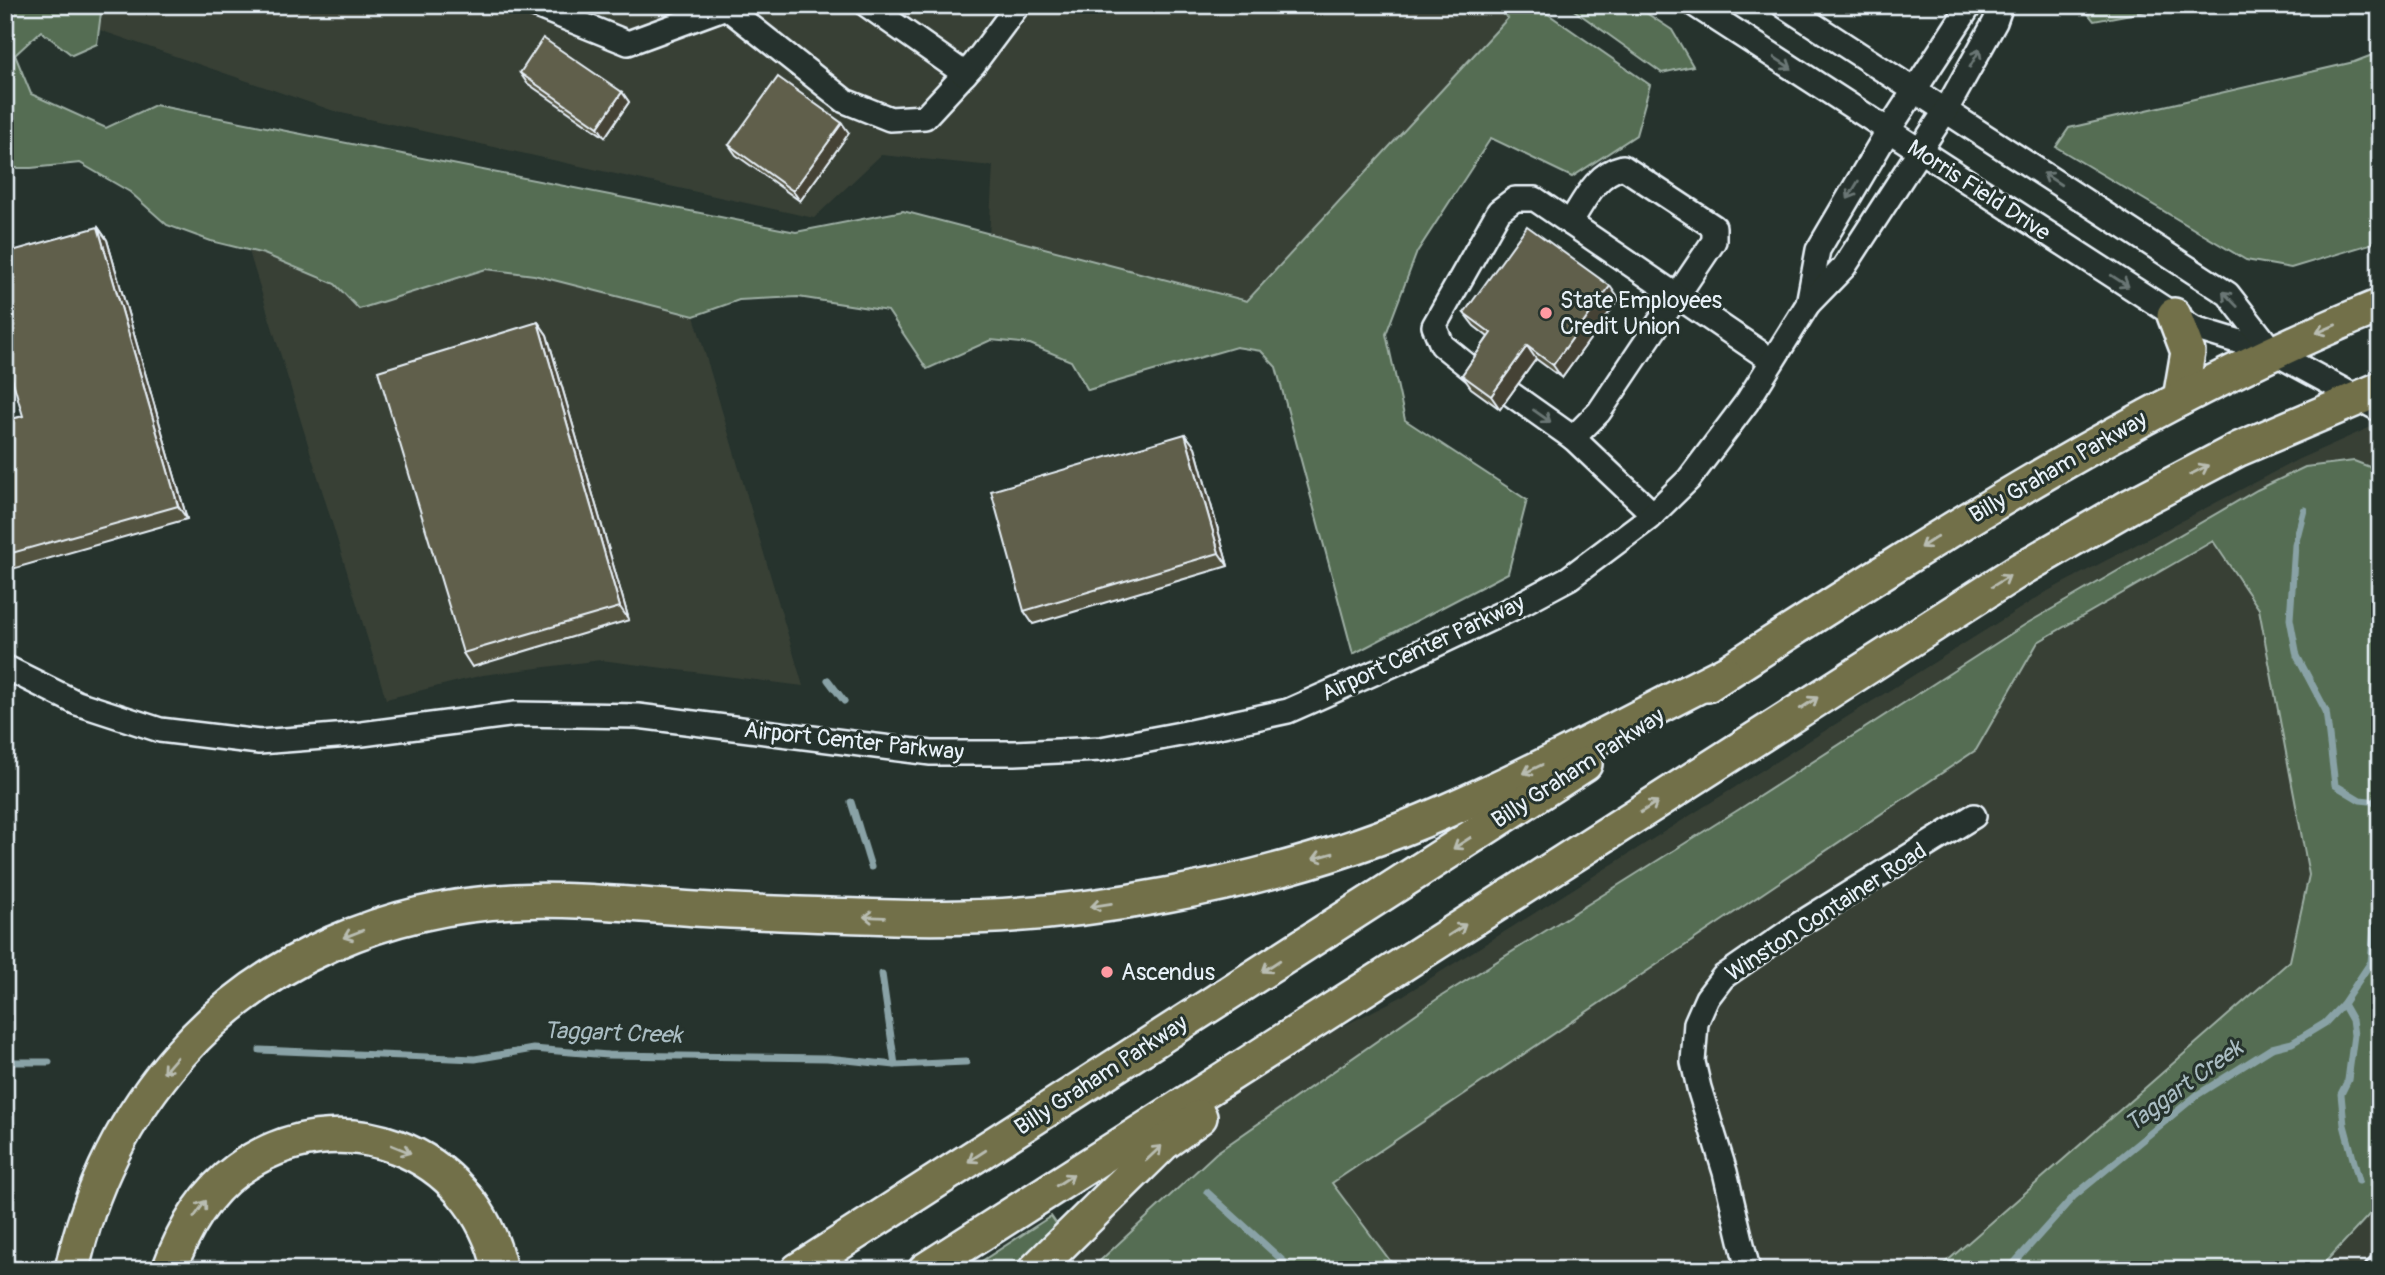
<svg xmlns="http://www.w3.org/2000/svg" width="2385" height="1275" font-family="Pangolin,sans-serif">
	<style>
		.built { fill: #384036 }
		.green { fill: #546d52; stroke: #9eafa5; stroke-width: 2 }
		.lines { fill: none; stroke-linecap: round; stroke-linejoin: round }
		.stream { stroke: #89a2a6; stroke-width: 7 }
		.minor-casing { stroke: #e8f1f8; stroke-width: 28 }
		.highway-casing { stroke: #e8f1f8; stroke-width: 38 }
		.minor { stroke: #26332d; stroke-width: 23 }
		.highway { stroke: #726f4a; stroke-width: 33 }
		.wall { fill: #535240; stroke: #e8f1f8; stroke-width: 2 }
		.shaded-wall { fill: #444234; stroke: #e8f1f8; stroke-width: 2 }
		.building { fill: #615f4b; stroke: #e8f1f8; stroke-width: 2 }
		.oneway { stroke: #6a7674 }
		.oneway2 { stroke: #b9bdb2 }
		.poi-dot { fill: #ff9aa2; stroke: #26332d; stroke-width: 2.5 }
		.labels { text-anchor: middle; dominant-baseline: central; stroke-width: 6; stroke-linejoin: round; paint-order: stroke }
		.street-label { font-size: 23px; fill: #e8f1f8; stroke: #26332d }
		.poi-label { font-size: 23px; fill: #e8f1f8; stroke: #26332d; text-anchor: start }
		.water-label { font-size: 24px; font-style: italic; fill: #a9bcc2; stroke: #26332d }
	</style>
	<rect width="100%" height="100%" fill="#26332d"/>
	<filter id="ink" filterUnits="userSpaceOnUse"><feTurbulence type="fractalNoise" baseFrequency=".0143" numOctaves="2"/><feDisplacementMap in="SourceGraphic" scale="14" xChannelSelector="R" yChannelSelector="G"/><feConvolveMatrix kernelMatrix="1 2 1 2 8 2 1 2 1" color-interpolation-filters="sRGB"/></filter>
	<g filter="url(#ink)">
		<!-- built -->
		<g class="built">
			<polygon points="63,5 1492,5 1508,18 1247,301 987,274 993,166 881,155 814,218 337,112 88,26"/>
			<polygon points="244,235 534,275 694,316 803,686 601,660 483,675 386,699"/>
			<polygon points="2380,423 2380,1270 1035,1270 1164,1143 1272,1062 1399,998 2048,591 2299,459"/>
		</g>
		<!-- green -->
		<g class="green">
			<polygon points="5,5 102,5 97,44 72,55 41,31 15,55 31,94 106,128 155,105 796,232 903,211 1247,301 1508,18 1492,5 1535,5 1650,85 1636,135 1572,177 1491,138 1417,252 1386,334 1405,420 1527,500 1508,573 1353,654 1276,367 1261,351 1236,347 1088,390 1071,361 1030,344 991,340 927,369 888,311 798,297 739,300 694,316 534,275 486,269 359,309 335,284 264,254 211,241 167,225 130,192 80,163 31,168 5,168"/>
			<polygon points="1567,5 1634,5 1672,30 1693,66 1662,73"/>
			<polygon points="2081,5 2179,5 2094,21"/>
			<polygon points="2380,52 2380,241 2291,268 2246,260 2056,147 2069,128 2354,62"/>
			<polygon points="2354,461 2380,471 2380,1203 2318,1270 1937,1270 2290,961 2309,875 2259,609 2213,541 2038,642 1976,750 1332,1183 1397,1270 1090,1270 1216,1153 1440,997 1738,810 2026,624 2257,490 2305,467"/>
			<polygon points="1051,1216 1060,1229 1019,1270 968,1270"/>
		</g>
		<g class="lines">
			<!-- stream -->
			<g class="stream">
				<polyline points="2304,510 2295,545 2290,619 2297,656 2326,711 2335,785 2360,800 2379,802 2380,804"/>
				<polyline points="828,680 844,701"/>
				<polyline points="851,802 871,867"/>
				<polyline points="882,974 895,1065"/>
				<polyline points="2343,1004 2352,1020 2354,1035 2348,1080 2341,1094 2344,1125 2359,1181"/>
				<polyline points="260,1050 475,1059 533,1049 608,1055 827,1058 895,1065 966,1062"/>
				<polyline points="5,1062 49,1062"/>
				<polyline points="1207,1192 1293,1270"/>
				<polyline points="2008,1270 2074,1196 2197,1095 2272,1048 2292,1043 2325,1023 2343,1004 2371,962 2375,915 2380,897"/>
			</g>
			<!-- minor casing -->
			<g class="minor-casing">
				<g id="minor">
					<polyline points="534,5 628,43 726,7 845,101 890,119 925,117 974,64 1018,5"/>
					<polyline points="867,5 965,74"/>
					<polyline points="1695,5 2194,328 2273,352 2380,410"/>
					<polyline points="1783,5 2228,294 2273,352"/>
					<path d="M1570 223C1584 201 1596 173 1623 167L1714 227V241L1599 412 1573 438"/>
					<polyline points="1808,304 1818,250 1888,131 1970,5"/>
					<polyline points="1479,375 1442,345 1434,326 1499,211 1515,199 1535,199 1771,360"/>
					<polyline points="1511,394 1573,438 1653,514"/>
					<polyline points="5,667 77,703 160,730 259,742 362,734 516,714 638,716 931,753 1015,753 1101,749 1186,733 1288,711 1401,661 1511,609 1569,578 1649,518 1689,479 1747,402 1808,304 1844,267 1946,110 1995,22 2001,5"/>
					<polyline points="1748,1270 1725,1172 1699,1088 1693,1062 1696,1023 1707,998 1723,977 1798,925 1974,816"/>
					<polyline points="2377,1270 2380,1267"/>
				</g>
			</g>
			<!-- highway casing -->
			<g class="highway-casing">
				<g id="highway">
					<polyline points="2174,315 2188,352 2180,399"/>
					<path d="M1707 685C1923 546 2140 403 2380 306"/>
					<path d="M72 1270C89 1189 126 1115 181 1053 266 957 389 907 515 901 575 898 635 905 695 909 761 913 827 915 893 917 984 920 1076 912 1166 895 1261 878 1357 850 1446 811 1541 770 1633 719 1725 673"/>
					<path d="M169 1270C183 1231 204 1194 237 1170 338 1097 474 1148 500 1270"/>
					<polyline points="798,1270 1585,764"/>
					<polyline points="925,1270 2021,569 2132,505 2239,449 2380,389"/>
					<polyline points="1035,1270 1164,1143 1200,1117"/>
				</g>
			</g>
			<!-- minor -->
			<use href="#minor" class="minor"/>
			<!-- highway -->
			<use href="#highway" class="highway"/>
		</g>
		<!-- wall -->
		<g class="wall">
			<polygon points="520,73 622,92 629,102 605,137 527,83"/>
			<polygon points="849,133 800,201 736,155 729,145"/>
			<polygon points="98,227 107,240 187,519 5,571 5,421 23,416"/>
			<polygon points="1619,299 1562,378 1536,359 1500,409 1471,388 1462,375 1488,337 1474,326 1464,313"/>
			<polygon points="538,322 547,335 629,620 472,667 463,653"/>
			<polygon points="1185,434 1195,447 1228,566 1033,624 1024,611"/>
		</g>
		<!-- shaded-wall -->
		<g class="shaded-wall">
			<polygon points="622,92 629,102 605,137 598,127"/>
			<polygon points="842,123 849,133 800,201 793,191"/>
			<polygon points="98,227 107,240 187,519 178,506"/>
			<polygon points="1610,286 1619,299 1562,378 1553,365"/>
			<polygon points="538,322 547,335 629,620 620,607"/>
			<polygon points="1527,346 1536,359 1500,409 1491,396"/>
			<polygon points="1185,434 1195,447 1228,566 1219,553"/>
		</g>
		<!-- building -->
		<g class="building">
			<polygon points="543,38 622,92 598,127 520,73"/>
			<polygon points="778,77 842,123 793,191 729,145"/>
			<polygon points="1527,226 1610,286 1553,365 1527,346 1491,396 1462,375 1491,333 1464,313"/>
			<polygon points="98,227 178,506 5,555 5,421 23,416 5,354 5,253"/>
			<polygon points="538,322 620,607 463,653 378,371"/>
			<polygon points="1185,434 1219,553 1024,611 991,491"/>
		</g>
		<!-- one-way arrows -->
		<defs><path id="oneway-shaft" d="M-6 0H5M1.5-3L5.5 0L1.5 3" fill="none" stroke-width="1.6" stroke-linecap="round" stroke-linejoin="round" transform="scale(1.75)"/></defs>
		<g class="oneway">
			<use href="#oneway-shaft" transform="translate(1975 58) rotate(-61)"/>
			<use href="#oneway-shaft" transform="translate(1783 63) rotate(33)"/>
			<use href="#oneway-shaft" transform="translate(2052 179) rotate(-147)"/>
			<use href="#oneway-shaft" transform="translate(1853 190) rotate(121)"/>
			<use href="#oneway-shaft" transform="translate(2120 281) rotate(33)"/>
			<use href="#oneway-shaft" transform="translate(2230 299) rotate(-134)"/>
			<use href="#oneway-shaft" transform="translate(1542 416) rotate(35)"/>
		</g>
		<g class="oneway2">
			<use href="#oneway-shaft" transform="translate(2326 329) rotate(157)"/>
			<use href="#oneway-shaft" transform="translate(2199 470) rotate(-27)"/>
			<use href="#oneway-shaft" transform="translate(1929 542) rotate(147)"/>
			<use href="#oneway-shaft" transform="translate(2001 581) rotate(-32)"/>
			<use href="#oneway-shaft" transform="translate(1809 703) rotate(-33)"/>
			<use href="#oneway-shaft" transform="translate(1533 769) rotate(154)"/>
			<use href="#oneway-shaft" transform="translate(1649 807) rotate(-33)"/>
			<use href="#oneway-shaft" transform="translate(1462 843) rotate(147)"/>
			<use href="#oneway-shaft" transform="translate(1323 856) rotate(164)"/>
			<use href="#oneway-shaft" transform="translate(1101 905) rotate(171)"/>
			<use href="#oneway-shaft" transform="translate(874 917) rotate(-178)"/>
			<use href="#oneway-shaft" transform="translate(1457 930) rotate(-33)"/>
			<use href="#oneway-shaft" transform="translate(353 934) rotate(159)"/>
			<use href="#oneway-shaft" transform="translate(1271 966) rotate(147)"/>
			<use href="#oneway-shaft" transform="translate(170 1065) rotate(131)"/>
			<use href="#oneway-shaft" transform="translate(401 1149) rotate(22)"/>
			<use href="#oneway-shaft" transform="translate(1154 1153) rotate(-44)"/>
			<use href="#oneway-shaft" transform="translate(977 1156) rotate(147)"/>
			<use href="#oneway-shaft" transform="translate(1065 1180) rotate(-33)"/>
			<use href="#oneway-shaft" transform="translate(200 1209) rotate(-54)"/>
		</g>
	</g>
	<!-- markers -->
	<g class="poi-dot">
		<circle cx="1546" cy="313" r="7"/>
		<circle cx="1107" cy="972" r="7"/>
	</g>
	<g class="labels">
		<!-- street labels -->
		<g class="street-label">
			<text transform="translate(1979 190) rotate(33)">Morris Field Drive</text>
			<text transform="translate(2058 467) rotate(-30)">Billy Graham Parkway</text>
			<text transform="translate(1423 648) rotate(-25)">Airport Center Parkway</text>
			<text transform="translate(854 741) rotate(6)">Airport Center Parkway</text>
			<text transform="translate(1578 768) rotate(-33)">Billy Graham Parkway</text>
			<text transform="translate(1826 912) rotate(-33)">Winston Container Road</text>
			<text transform="translate(1101 1075) rotate(-33)">Billy Graham Parkway</text>
		</g>
		<!-- poi labels -->
		<g class="poi-label">
			<text x="1560" y="300">State Employees<tspan x="1560" dy="26">Credit Union</tspan></text>
			<text x="1121" y="972">Ascendus</text>
		</g>
		<!-- water labels -->
		<g class="water-label">
			<text transform="translate(613 1033) rotate(2)">Taggart Creek</text>
			<text transform="translate(2184 1086) rotate(-36)">Taggart Creek</text>
		</g>
	</g>
	<!-- margin -->
	<rect width="2385" height="1275" fill="none" stroke="#26332d" stroke-width="28"/>
	<rect x="14" y="14" width="2357" height="1247" fill="none" stroke="#e8f1f8" stroke-width="2.5" filter="url(#ink)"/>
</svg>
